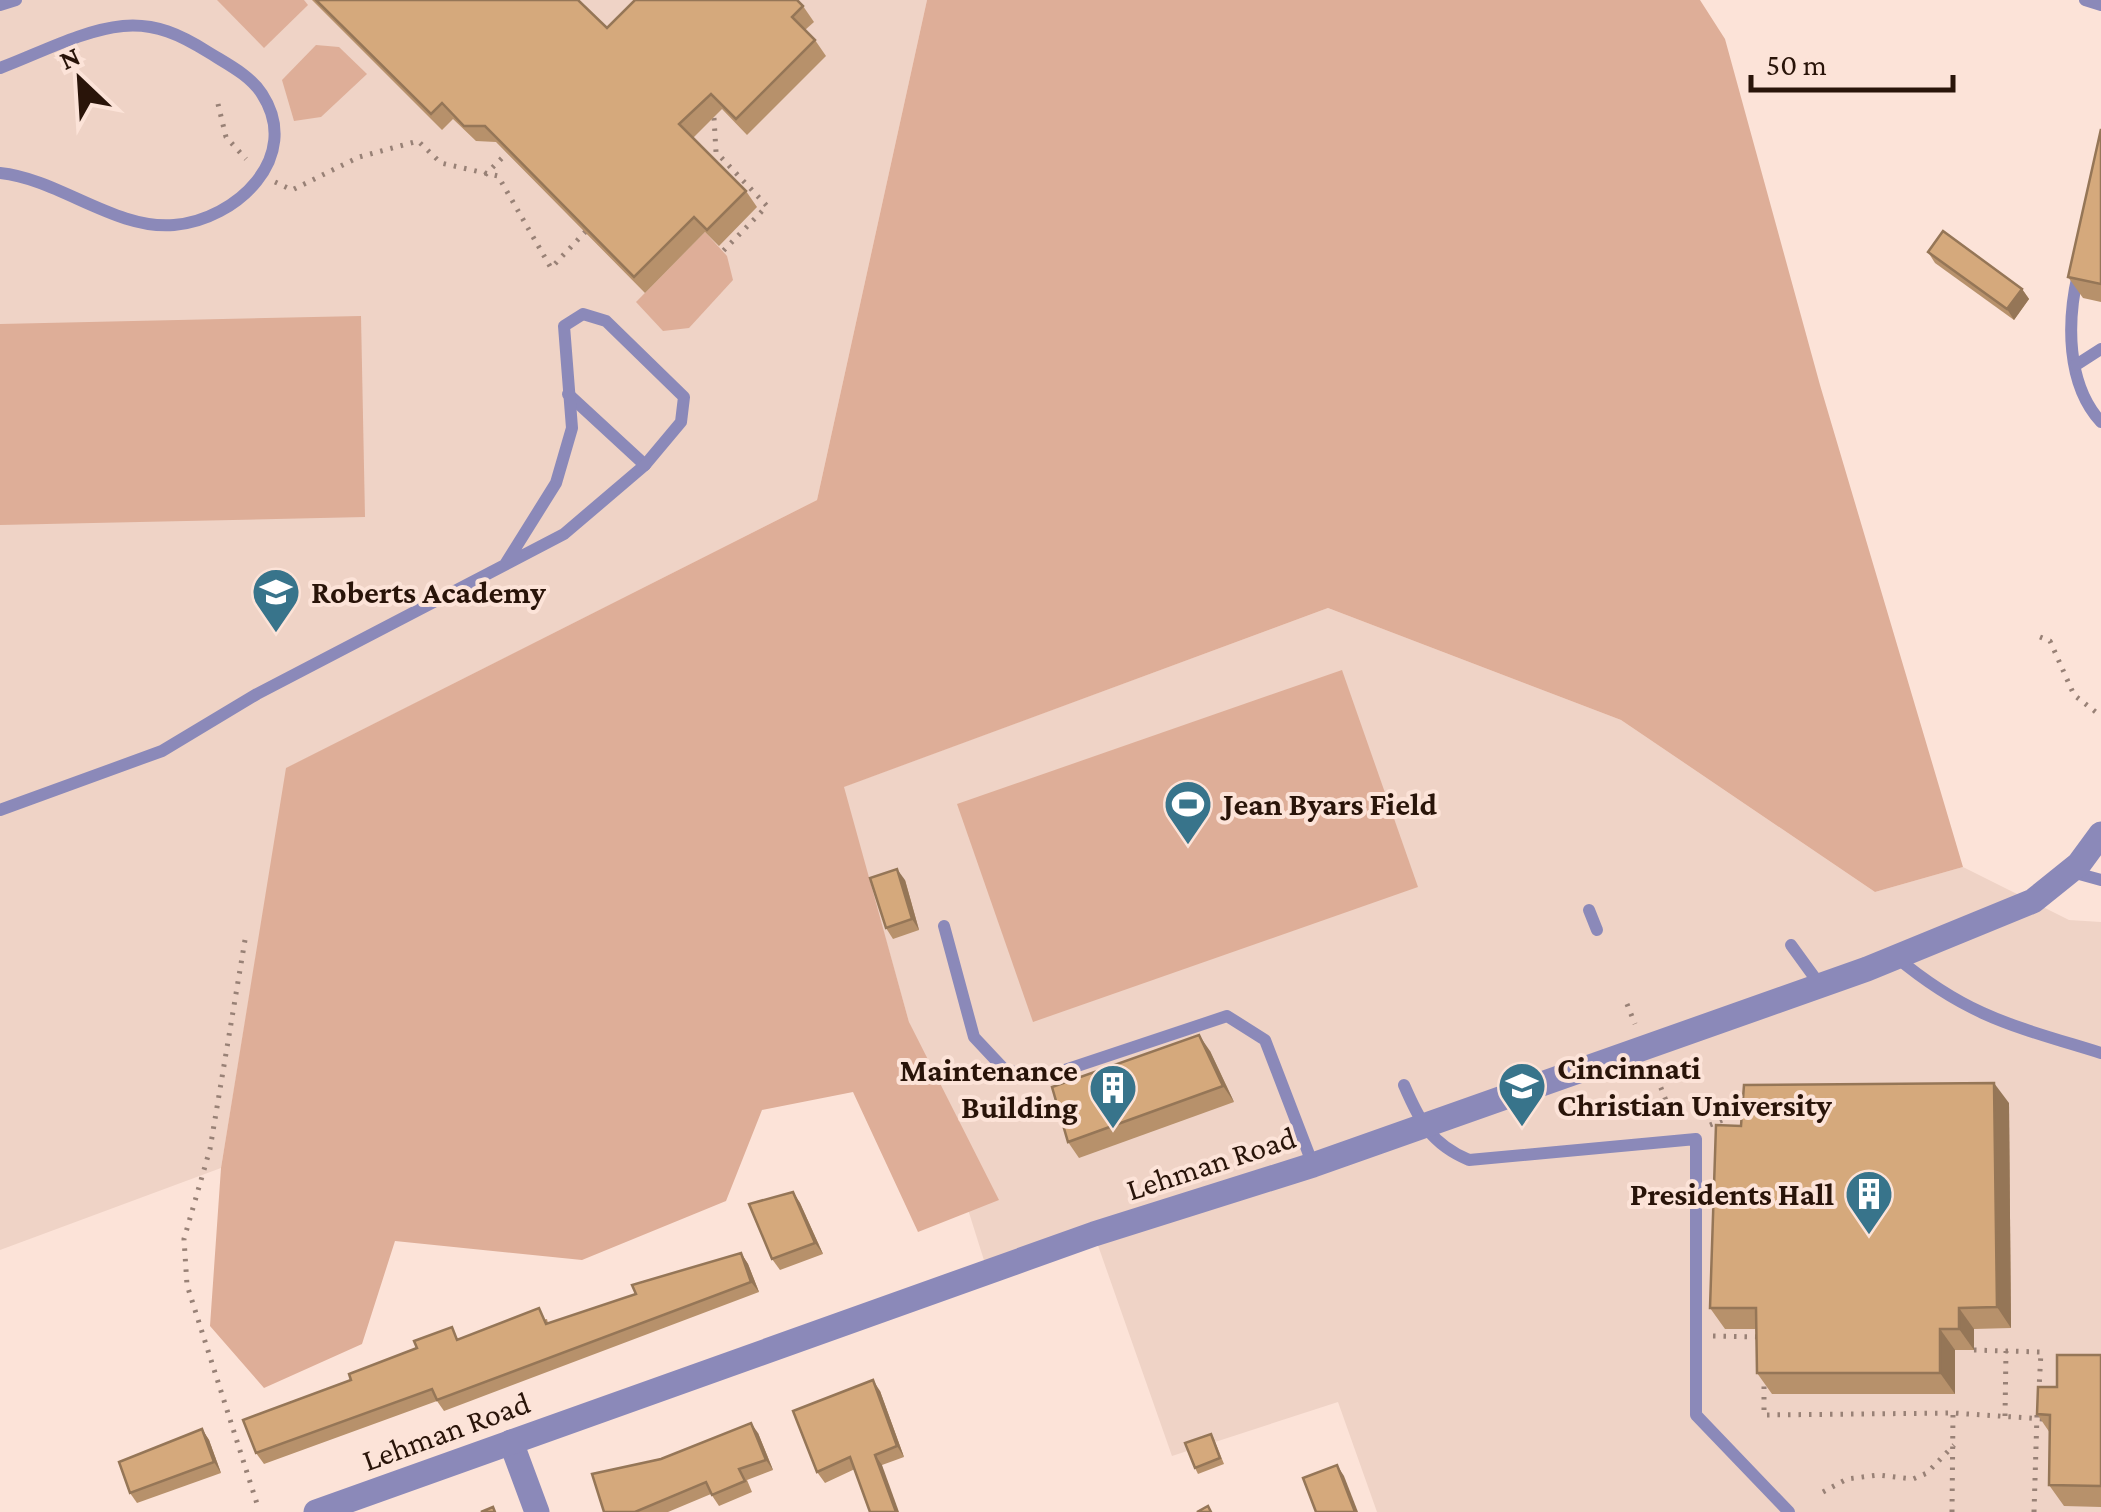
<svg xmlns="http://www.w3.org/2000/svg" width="2101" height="1512" font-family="'Crimson Pro',serif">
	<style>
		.built { fill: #efd3c6 }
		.green { fill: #deae98 }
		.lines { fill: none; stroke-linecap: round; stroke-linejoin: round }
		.path { stroke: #988176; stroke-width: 5; stroke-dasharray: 2.5 8; stroke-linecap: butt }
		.service { stroke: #8b89b9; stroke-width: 12 }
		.minor { stroke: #8b89b9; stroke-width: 25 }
		.wall { fill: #b7916b }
		.shaded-wall { fill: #957657 }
		.building { fill: #d5a97c; stroke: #957657; stroke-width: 2.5 }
		.labels { text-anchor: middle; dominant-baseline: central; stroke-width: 8; stroke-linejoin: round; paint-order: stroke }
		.poi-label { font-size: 32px; font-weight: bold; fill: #291409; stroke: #fce3d8; text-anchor: start }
		.street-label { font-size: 32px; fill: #291409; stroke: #fce3d8 }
	</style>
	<rect width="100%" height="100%" fill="#fce3d8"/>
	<!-- built -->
	<g class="built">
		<polygon points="0,0 927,0 817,500 287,768 221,1168 0,1250"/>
		<polygon points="1328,608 1621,720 1875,892 1963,867 2069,920 2101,922 2101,1512 1377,1512 1338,1402 1172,1456 1094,1234 988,1273 909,1022 843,787"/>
	</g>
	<!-- green -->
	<g class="green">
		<polygon points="217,0 304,0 308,5 264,48"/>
		<polygon points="927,0 1700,0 1725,39 1820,385 1963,867 1875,892 1621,720 1328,608 844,787 909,1022 999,1200 918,1232 853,1092 762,1110 726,1201 582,1260 395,1241 362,1344 264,1388 210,1326 221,1168 286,768 817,500"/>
		<polygon points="316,45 339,47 367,74 321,117 294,121 282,80"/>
		<polygon points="705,232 727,256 733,280 689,328 663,331 636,302"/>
		<polygon points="361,316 365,517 0,525 0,324"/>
		<polygon points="1342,670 1418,887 1033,1022 957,804"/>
	</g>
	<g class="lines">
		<!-- path -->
		<g class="path">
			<polyline points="218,104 226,137 246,159"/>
			<polyline points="714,118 716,152 767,206 723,251"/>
			<polyline points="485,175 511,149"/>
			<polyline points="275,182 292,190 359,157 418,141 441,163 498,176 551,268 588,229"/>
			<polyline points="2040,637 2050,641 2074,695 2101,716"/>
			<polyline points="245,940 210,1149 184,1239 187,1285 259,1510"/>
			<polyline points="1627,1004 1635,1024"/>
			<polyline points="1653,1068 1675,1123"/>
			<polyline points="1710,1125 1746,1111"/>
			<polyline points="1713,1336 1762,1337"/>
			<polyline points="1974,1350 2041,1352 2039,1389"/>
			<polyline points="1764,1376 1764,1415 1953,1413 2044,1419"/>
			<polyline points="2005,1416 2006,1351"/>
			<polyline points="1823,1492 1847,1479 1878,1475 1913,1479 1927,1473 1954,1445"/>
			<polyline points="1952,1512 1953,1413"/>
			<polyline points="2034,1512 2037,1415"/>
		</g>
		<!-- service -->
		<g class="service">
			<polyline points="2085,0 2101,5"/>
			<polyline points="0,5 16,0"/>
			<path d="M0 68C38 54 82 30 123 26 156 23 181 35 208 52 227 64 250 75 262 94 303 157 236 220 174 225 115 230 59 179 0 173"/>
			<path d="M2078 274C2067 321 2066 384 2101 422"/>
			<polyline points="2076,365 2101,349"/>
			<polyline points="568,394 645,465"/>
			<polyline points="0,810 162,751 257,694 564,534 645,465 681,422 684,397 606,321 583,314 564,326 572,428 556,483 506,563"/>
			<polyline points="2072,872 2101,880"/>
			<polyline points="1589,910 1597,930"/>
			<polyline points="944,926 974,1037 1004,1069 1038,1079 1227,1016 1265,1040 1313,1165"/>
			<polyline points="1791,945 1820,985"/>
			<path d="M1896 957C1968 1017 2014 1026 2101 1053"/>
			<path d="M1404 1085C1420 1122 1431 1144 1469 1160L1696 1139V1415L1789 1512"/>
		</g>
		<!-- minor -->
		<g class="minor">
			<polyline points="511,1442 537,1512"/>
			<polyline points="316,1512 1094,1234 1313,1165 1867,969 2033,901 2079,864 2101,834"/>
		</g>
	</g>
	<!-- wall -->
	<g class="wall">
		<polygon points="312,0 578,0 607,28 803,6 814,22 805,30 815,40 826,56 747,135 722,109 693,138 746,191 757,207 719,246 705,232 645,293 496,142 476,141 453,119 442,130"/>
		<polygon points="2101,129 2101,302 2083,298 2068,277"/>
		<polygon points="1928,252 2022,289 2029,299 2014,320 1935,263"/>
		<polygon points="905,880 919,930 893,939 886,928"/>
		<polygon points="1210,1051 1234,1102 1079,1158 1068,1142"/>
		<polygon points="2009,1103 2011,1328 1974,1329 1974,1350 1955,1350 1955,1394 1772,1394 1757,1373 1756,1329 1725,1329 1710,1308 1741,1126"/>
		<polygon points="793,1192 800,1203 823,1254 780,1270 772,1259"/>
		<polygon points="741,1253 748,1264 759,1292 444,1411 437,1401 264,1464 256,1453 351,1380 417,1348 547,1319 548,1323 636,1294"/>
		<polygon points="2101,1355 2101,1507 2064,1506 2049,1485 2050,1433 2037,1414 2057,1387"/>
		<polygon points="880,1391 904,1457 882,1465 855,1469 825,1483 817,1472"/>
		<polygon points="202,1429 209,1440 221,1473 137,1503 130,1493"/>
		<polygon points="758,1433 773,1470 747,1480 752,1492 719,1506 711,1494 668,1512 604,1512 661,1459"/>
		<polygon points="1211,1434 1214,1439 1224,1464 1198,1474 1195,1468"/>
	</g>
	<!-- shaded-wall -->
	<g class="shaded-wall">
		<polygon points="2022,289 2029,299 2014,320 2007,309"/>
		<polygon points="897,869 905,880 919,930 912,919"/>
		<polygon points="1199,1035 1210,1051 1234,1102 1223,1086"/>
		<polygon points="1994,1083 2009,1103 2011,1328 1997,1307"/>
		<polygon points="793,1192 800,1203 823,1254 815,1243"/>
		<polygon points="741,1253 748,1264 759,1292 751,1282"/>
		<polygon points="1959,1308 1974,1329 1974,1350 1959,1329"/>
		<polygon points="1940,1329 1955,1350 1955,1394 1940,1373"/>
		<polygon points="873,1380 880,1391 904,1457 897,1446"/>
		<polygon points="751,1423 758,1433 773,1470 766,1460"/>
		<polygon points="202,1429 209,1440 221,1473 214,1462"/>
		<polygon points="875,1455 882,1465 899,1512 896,1512"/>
		<polygon points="1337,1465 1344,1476 1358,1512 1355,1512"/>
	</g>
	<!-- building -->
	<g class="building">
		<polygon points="316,0 578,0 607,28 635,0 797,0 803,6 792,17 815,40 736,119 711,94 679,124 746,191 707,230 694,217 634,277 485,126 464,126 442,103 431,114"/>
		<polygon points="2101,129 2101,284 2068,277"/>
		<polygon points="1943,231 2022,289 2007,309 1928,252"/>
		<polygon points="897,869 912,919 886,928 870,878"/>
		<polygon points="1199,1035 1223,1086 1068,1142 1052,1087"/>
		<polygon points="1994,1083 1997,1307 1959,1308 1959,1329 1940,1329 1940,1373 1757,1373 1756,1308 1710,1308 1716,1125 1741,1126 1744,1085"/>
		<polygon points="793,1192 815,1243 772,1259 749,1204"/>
		<polygon points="741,1253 751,1282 437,1400 432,1389 256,1453 243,1420 351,1380 349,1374 417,1348 414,1341 452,1327 457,1340 539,1308 546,1324 636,1294 632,1285"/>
		<polygon points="2057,1355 2101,1355 2101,1486 2049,1485 2050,1415 2037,1414 2038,1387 2057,1387"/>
		<polygon points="873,1380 897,1446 875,1455 896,1512 870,1512 850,1457 817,1472 793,1411"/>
		<polygon points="751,1423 766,1460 739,1469 745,1481 712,1495 706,1482 635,1512 604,1512 592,1474 661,1459"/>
		<polygon points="202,1429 214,1462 130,1493 119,1462"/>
		<polygon points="1211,1434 1220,1458 1195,1468 1185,1443"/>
		<polygon points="1337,1465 1355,1512 1316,1512 1303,1478"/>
		<polygon points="1208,1506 1211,1512 1197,1512"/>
		<polygon points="493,1507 495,1512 481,1512"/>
	</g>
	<!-- icons -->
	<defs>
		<g id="school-pin" transform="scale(2.5)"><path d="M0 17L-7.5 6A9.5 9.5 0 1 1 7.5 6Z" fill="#38748b" stroke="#fce3d8"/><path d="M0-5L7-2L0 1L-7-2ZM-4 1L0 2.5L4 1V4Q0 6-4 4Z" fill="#fff"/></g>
		<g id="stadium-pin" transform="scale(2.5)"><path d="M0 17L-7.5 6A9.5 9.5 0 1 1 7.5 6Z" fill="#38748b" stroke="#fce3d8"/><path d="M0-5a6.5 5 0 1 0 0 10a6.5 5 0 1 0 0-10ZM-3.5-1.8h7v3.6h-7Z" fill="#fff"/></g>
		<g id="university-pin" transform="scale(2.5)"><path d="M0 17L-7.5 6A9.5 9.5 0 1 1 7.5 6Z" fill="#38748b" stroke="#fce3d8"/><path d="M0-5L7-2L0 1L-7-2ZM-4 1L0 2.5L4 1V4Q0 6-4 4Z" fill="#fff"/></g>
		<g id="building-pin" transform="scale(2.5)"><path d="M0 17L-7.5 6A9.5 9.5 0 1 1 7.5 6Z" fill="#38748b" stroke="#fce3d8"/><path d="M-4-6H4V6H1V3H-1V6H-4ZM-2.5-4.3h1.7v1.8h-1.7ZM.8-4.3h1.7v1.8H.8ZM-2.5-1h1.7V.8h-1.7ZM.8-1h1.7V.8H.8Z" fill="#fff"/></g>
	</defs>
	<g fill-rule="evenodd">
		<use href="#school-pin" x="276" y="592"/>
		<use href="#stadium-pin" x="1188" y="804"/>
		<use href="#university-pin" x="1522" y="1086"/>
		<use href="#building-pin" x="1113" y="1088"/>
		<use href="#building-pin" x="1869" y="1194"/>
	</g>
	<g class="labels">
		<!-- poi labels -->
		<g class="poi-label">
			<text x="311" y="592">Roberts Academy</text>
			<text x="1223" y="804">Jean Byars Field</text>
			<text x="1557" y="1068">Cincinnati<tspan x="1557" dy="37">Christian University</tspan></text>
			<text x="1078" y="1070" text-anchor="end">Maintenance<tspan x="1078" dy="37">Building</tspan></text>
			<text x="1834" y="1194" text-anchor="end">Presidents Hall</text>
		</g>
		<!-- street labels -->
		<g class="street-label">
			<text transform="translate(1211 1163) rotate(-18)">Lehman Road</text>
			<text transform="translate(446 1431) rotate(-20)">Lehman Road</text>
		</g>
	</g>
	<!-- north arrow -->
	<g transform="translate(80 80) rotate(335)" stroke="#fce3d8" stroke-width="8" paint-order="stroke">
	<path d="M0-8L18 38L0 25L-18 38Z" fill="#291409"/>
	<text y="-15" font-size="28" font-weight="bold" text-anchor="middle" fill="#291409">N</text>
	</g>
	<!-- scale -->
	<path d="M1751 75v15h202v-15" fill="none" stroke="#291409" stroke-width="5"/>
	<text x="1766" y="75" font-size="30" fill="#291409" stroke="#fce3d8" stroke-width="8" paint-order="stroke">50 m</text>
</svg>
